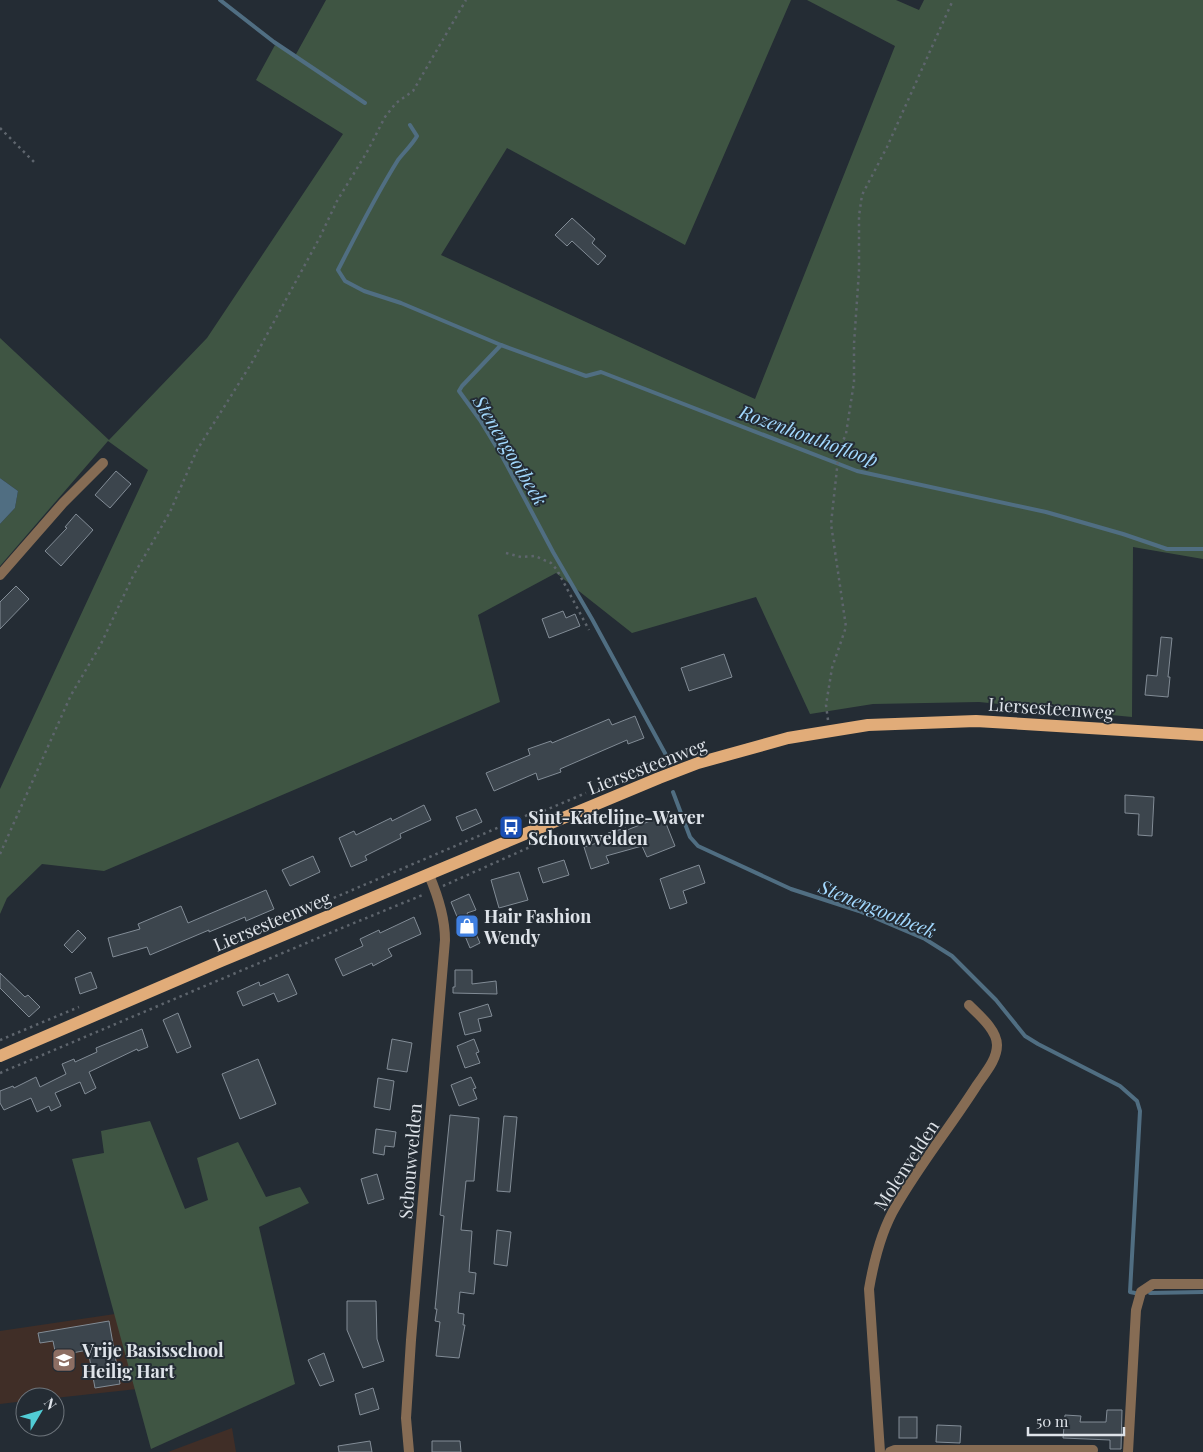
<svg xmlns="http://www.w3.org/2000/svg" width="1203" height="1452" font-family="'Playfair Display',serif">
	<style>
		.education { fill: #402e27 }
		.green { fill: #3f5543 }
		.water { fill: #506e82 }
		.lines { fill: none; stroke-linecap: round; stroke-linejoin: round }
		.stream { stroke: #506e82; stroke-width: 4 }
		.building { fill: #3c454d; stroke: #828c96 }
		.path { stroke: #5e656d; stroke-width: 2.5; stroke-dasharray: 2.5 4; stroke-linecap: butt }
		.minor { stroke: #866c54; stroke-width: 10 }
		.primary { stroke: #e1ac79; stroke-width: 12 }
		.labels { text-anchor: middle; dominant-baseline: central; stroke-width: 4; stroke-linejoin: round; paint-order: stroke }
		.street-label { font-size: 18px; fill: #dee3e9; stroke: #242c34 }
		.poi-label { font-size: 18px; font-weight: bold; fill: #dee3e9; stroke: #242c34; text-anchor: start }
		.water-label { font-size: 19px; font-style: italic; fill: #a2d8fe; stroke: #242c34 }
	</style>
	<rect width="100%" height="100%" fill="#242c34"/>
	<!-- education -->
	<g class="education">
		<polygon points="115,1314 137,1389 55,1398 25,1397 25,1401 0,1404 0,1331"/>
		<polygon points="232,1428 236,1452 168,1452"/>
	</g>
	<!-- green -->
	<g class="green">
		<polygon points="326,0 791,0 685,245 507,148 441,255 664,358 755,399 895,46 807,0 896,0 919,10 924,0 1203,0 1203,559 1133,547 1132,717 979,702 873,704 810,714 756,597 632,633 556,573 478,615 500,702 104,871 42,864 7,898 0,914 0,789 148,470 108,441 0,566 0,524 15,508 18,491 0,478 0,338 109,440 207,338 343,134 256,80 275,45 295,56"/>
		<polygon points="150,1121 185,1209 208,1200 197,1158 238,1142 266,1197 300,1187 309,1203 259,1227 295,1384 151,1449 72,1159 104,1153 101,1131"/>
	</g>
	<!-- water -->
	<polygon class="water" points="0,478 18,491 15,508 0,524"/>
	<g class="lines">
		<!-- stream -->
		<g class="stream">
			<polyline points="220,0 274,42 365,103"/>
			<path d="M410 125 417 136C412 145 404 152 398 160 376 195 357 233 338 270L345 281 364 291 401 303 501 345 462 386 459 391 480 420 502 456 553 552 592 619 666 755"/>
			<polyline points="501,345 586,376 601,372 857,471 1046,512 1123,534 1167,549 1203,549"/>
			<polyline points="673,792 690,837 698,846 791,889 859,911 925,939 952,956 996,1000 1025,1036 1038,1044 1120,1086 1137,1101 1140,1111 1130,1292 1135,1293"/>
			<polyline points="1150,1293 1203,1292"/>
		</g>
	</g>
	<!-- building -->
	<g class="building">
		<polygon points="572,218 595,239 592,243 606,256 598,265 572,241 567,246 555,235"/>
		<polygon points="116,471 131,484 110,508 95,495"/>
		<polygon points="76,514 93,530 61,566 45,551 67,528 65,527"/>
		<polygon points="16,586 29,599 0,629 0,602"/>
		<polygon points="563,611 566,618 575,614 580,626 549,638 542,619"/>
		<polygon points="1161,637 1172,638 1168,677 1170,677 1168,697 1145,695 1147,675 1157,676"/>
		<polygon points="724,654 732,677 689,691 681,668"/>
		<polygon points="635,716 644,738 628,744 627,740 560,769 561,772 538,780 536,773 494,791 486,773 530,755 528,749 551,741 552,743 609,719 612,725"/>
		<polygon points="1125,795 1154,797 1152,836 1138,835 1139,814 1125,813"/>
		<polygon points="424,805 431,820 400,834 401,838 365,856 367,860 351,867 339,838 354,831 356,835 391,818 392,821"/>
		<polygon points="476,809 482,822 462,831 456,817"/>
		<polygon points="663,816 675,846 647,857 642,846 606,856 609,863 591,869 584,847 610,839 608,833 626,828 627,830"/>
		<polygon points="313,856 320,872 290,886 282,870"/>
		<polygon points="564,860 569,875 543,883 538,868"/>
		<polygon points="699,865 705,883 683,891 687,903 670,909 660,879"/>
		<polygon points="519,872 528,900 499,908 491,880"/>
		<polygon points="266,890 274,909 246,921 245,917 209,932 209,930 150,955 147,947 113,957 108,938 140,929 138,924 181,906 188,923"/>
		<polygon points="469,894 476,910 467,913 480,943 470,948 451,902"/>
		<polygon points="414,917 421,934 388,949 392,956 373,966 372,963 343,976 335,959 363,946 360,939 379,930 380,933"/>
		<polygon points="78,930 86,938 72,953 64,945"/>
		<polygon points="455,970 472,970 472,984 496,981 497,994 453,993 453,987 455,987"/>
		<polygon points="91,972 97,988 80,994 75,978"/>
		<polygon points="0,973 25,997 28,995 40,1007 29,1017 0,988"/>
		<polygon points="288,974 297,994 278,1002 274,993 243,1006 237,992 259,982 260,986"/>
		<polygon points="488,1004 492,1016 478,1019 481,1031 465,1035 459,1013"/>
		<polygon points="178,1013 191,1047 177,1053 163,1020"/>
		<polygon points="142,1029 148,1047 138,1051 137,1049 89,1072 96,1088 85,1094 80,1082 55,1093 61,1106 51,1111 49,1106 37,1112 31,1098 4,1110 0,1103 0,1091 13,1086 14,1088 36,1077 40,1087 66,1074 62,1064 74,1059 75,1062 97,1052 96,1048"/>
		<polygon points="392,1039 412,1043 407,1072 387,1069"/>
		<polygon points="474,1039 479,1052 476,1053 480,1063 465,1068 457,1046"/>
		<polygon points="258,1059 276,1104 240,1119 222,1074"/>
		<polygon points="471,1077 476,1088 473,1089 477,1099 459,1106 451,1085"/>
		<polygon points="378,1078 394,1081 390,1110 374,1107"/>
		<polygon points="450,1115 479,1118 474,1181 466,1181 461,1230 472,1231 469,1272 476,1273 474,1294 460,1292 458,1313 464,1314 463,1325 465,1325 459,1358 436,1356 440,1322 435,1321 437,1309 435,1309 444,1216 440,1215"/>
		<polygon points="504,1116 517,1117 510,1192 497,1191"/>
		<polygon points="376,1129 396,1132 394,1147 385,1146 384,1155 373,1153"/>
		<polygon points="377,1174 384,1199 368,1204 361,1179"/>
		<polygon points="497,1230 511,1232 507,1266 494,1264"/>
		<polygon points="347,1301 376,1301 377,1339 384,1361 363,1368 347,1330"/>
		<polygon points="109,1321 120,1384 95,1388 88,1350 56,1356 53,1341 40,1343 38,1333"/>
		<polygon points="324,1353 334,1381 320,1386 308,1360"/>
		<polygon points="373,1388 379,1409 360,1415 355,1394"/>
		<polygon points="1107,1410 1122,1410 1121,1449 1110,1449 1110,1440 1063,1438 1065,1415 1081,1416 1080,1422 1106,1422"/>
		<rect x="899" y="1417" width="18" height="21"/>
		<polygon points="937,1425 961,1426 960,1443 936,1442"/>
		<polygon points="370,1441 372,1452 339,1452 338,1446"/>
		<polygon points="432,1441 460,1441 461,1452 432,1452"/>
	</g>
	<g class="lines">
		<!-- path -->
		<g class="path">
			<polyline points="0,128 36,164"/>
			<polyline points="506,553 521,557 535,556 551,563 557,570 589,630"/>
			<polyline points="828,720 826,705 832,668 846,627 831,524 839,450 846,434 854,382 854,344 859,271 859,216 862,195 887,147 953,0"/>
			<polyline points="0,854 71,695 100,646 133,576 170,512 197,450 251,364 320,237 337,201 367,152 385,117 396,103 413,91 466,0"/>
			<polyline points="443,886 559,834"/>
			<polyline points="268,926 530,814 541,812 586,793"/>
			<polyline points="0,1040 79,1007"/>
			<polyline points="0,1073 337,930 425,894"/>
		</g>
		<!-- minor -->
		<g class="minor">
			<polyline points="0,575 63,503 103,463"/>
			<path d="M409 1452 406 1418 411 1340 445 940C445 917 438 896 429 875"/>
			<path d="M880 1452 869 1289C874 1260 881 1231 896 1206 920 1164 951 1126 977 1085 985 1073 997 1060 997 1045 997 1030 979 1015 969 1005"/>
			<polyline points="890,1452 895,1450 1093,1450"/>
			<polyline points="1128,1452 1136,1310 1141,1292 1153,1284 1203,1284"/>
		</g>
		<!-- primary -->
		<polyline class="primary" points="0,1056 221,961 659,778 698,763 788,738 868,725 976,721 1203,735"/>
	</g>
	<!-- icons -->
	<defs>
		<g id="bus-square" transform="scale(1.25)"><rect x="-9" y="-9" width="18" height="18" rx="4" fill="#1a4fb4" stroke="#242c34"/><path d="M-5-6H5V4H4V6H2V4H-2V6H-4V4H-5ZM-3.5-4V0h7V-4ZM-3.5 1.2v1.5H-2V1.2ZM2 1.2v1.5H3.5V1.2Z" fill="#fff"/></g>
		<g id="shop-square" transform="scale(1.25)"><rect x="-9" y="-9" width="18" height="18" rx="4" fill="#3f7fe0" stroke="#242c34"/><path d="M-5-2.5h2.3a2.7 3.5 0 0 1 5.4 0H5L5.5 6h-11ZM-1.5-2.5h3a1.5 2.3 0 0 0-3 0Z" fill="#fff"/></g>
		<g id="school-square" transform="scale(1.25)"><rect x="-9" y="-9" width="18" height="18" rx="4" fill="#8d6e63" stroke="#242c34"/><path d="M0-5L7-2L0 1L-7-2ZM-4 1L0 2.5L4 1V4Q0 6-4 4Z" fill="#fff"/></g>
	</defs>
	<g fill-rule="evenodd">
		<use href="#bus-square" x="511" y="827"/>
		<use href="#shop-square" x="467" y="926"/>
		<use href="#school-square" x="64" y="1360"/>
	</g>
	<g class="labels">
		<!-- street labels -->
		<g class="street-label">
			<text transform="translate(1051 708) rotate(4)">Liersesteenweg</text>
			<text transform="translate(647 766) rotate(-21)">Liersesteenweg</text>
			<text transform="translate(272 921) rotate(-23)">Liersesteenweg</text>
			<text transform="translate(410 1161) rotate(-85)">Schouwvelden</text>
			<text transform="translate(906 1165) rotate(-57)">Molenvelden</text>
		</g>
		<!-- poi labels -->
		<g class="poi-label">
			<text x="528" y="817">Sint-Katelijne-Waver<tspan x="528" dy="21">Schouwvelden</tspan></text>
			<text x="484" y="916">Hair Fashion<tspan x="484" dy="21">Wendy</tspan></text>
			<text x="82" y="1350">Vrije Basisschool<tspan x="82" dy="21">Heilig Hart</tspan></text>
		</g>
		<!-- water labels -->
		<g class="water-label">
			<text transform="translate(809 435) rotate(20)">Rozenhouthofloop</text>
			<text transform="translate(511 450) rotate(59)">Stenengootbeek</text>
			<text transform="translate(878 908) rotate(22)">Stenengootbeek</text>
		</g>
	</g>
	<!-- north arrow -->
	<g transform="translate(40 1412) rotate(52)"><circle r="24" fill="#242c34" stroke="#6e757c"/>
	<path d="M0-4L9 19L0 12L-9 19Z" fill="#51ccd5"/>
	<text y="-8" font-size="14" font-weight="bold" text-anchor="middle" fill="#dee3e9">N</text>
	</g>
	<!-- scale -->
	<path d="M1028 1427v8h96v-8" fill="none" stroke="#dee3e9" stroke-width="2.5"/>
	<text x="1036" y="1427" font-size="15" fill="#dee3e9" stroke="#242c34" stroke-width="4" paint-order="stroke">50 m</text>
</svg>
